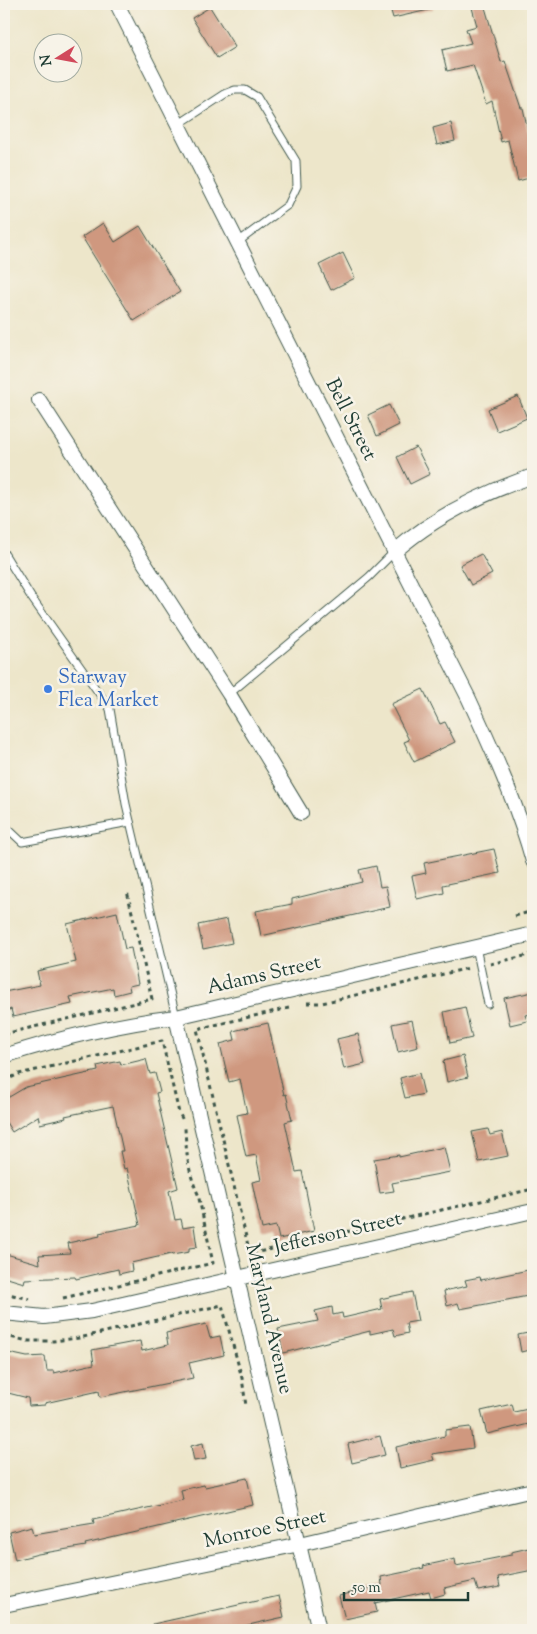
<svg xmlns="http://www.w3.org/2000/svg" width="537" height="1634" font-family="'Sorts Mill Goudy',serif">
	<style>
		.building { fill: #cf987f }
		.lines { fill: none; stroke-linecap: round; stroke-linejoin: round }
		.lane-casing { stroke: #3e564a; stroke-width: 9 }
		.street-casing { stroke: #3e564a; stroke-width: 16 }
		.path { stroke: #3e564a; stroke-width: 3; stroke-dasharray: 4 4; stroke-linecap: butt }
		.lane { stroke: #fff; stroke-width: 7 }
		.street { stroke: #fff; stroke-width: 14 }
		.shop-dot { fill: #3f7fe0; stroke: #f7f3e8; stroke-width: 2 }
		.labels { text-anchor: middle; dominant-baseline: central; stroke-width: 5; stroke-linejoin: round; paint-order: stroke }
		.street-label { font-size: 20px; fill: #1f3d34; stroke: #f7f3e8 }
		.shop-label { font-size: 20px; fill: #366cbe; stroke: #f7f3e8; text-anchor: start }
	</style>
	<rect width="100%" height="100%" fill="#f7f3e8"/>
	<filter id="ink" filterUnits="userSpaceOnUse"><feTurbulence type="fractalNoise" baseFrequency=".02" numOctaves="2"/><feDisplacementMap in="SourceGraphic" scale="10" xChannelSelector="R" yChannelSelector="G"/><feConvolveMatrix kernelMatrix="1 2 1 2 8 2 1 2 1" color-interpolation-filters="sRGB"/></filter>
	<filter id="wash" filterUnits="userSpaceOnUse"><feTurbulence type="fractalNoise" baseFrequency=".0096" numOctaves="4" result="noise"/><feDisplacementMap in="SourceGraphic" scale="20" xChannelSelector="R" yChannelSelector="G"/><feGaussianBlur stdDeviation="1.12" result="paint"/><feColorMatrix in="noise" values="0 0 0 0 0 0 0 0 0 0 0 0 0 0 0 0 0 1.4 0 .05"/><feComposite in="paint" operator="in"/></filter>
	<g filter="url(#wash)">
		<rect width="100%" height="100%" fill="#ede6ca"/>
		<g id="blocks">
			<!-- building -->
			<g class="building">
				<polygon points="389,4 432,4 433,9 393,18"/>
				<polygon points="471,4 484,4 501,62 505,61 521,108 523,108 533,154 533,177 518,181 508,140 501,142 492,101 486,104 473,65 447,71 442,50 471,43 466,29 477,26"/>
				<polygon points="210,7 235,47 217,58 192,18"/>
				<polygon points="451,123 455,141 437,145 433,128"/>
				<polygon points="103,223 115,242 140,226 180,292 134,321 82,237"/>
				<polygon points="343,253 355,278 331,290 319,265"/>
				<polygon points="518,396 527,418 497,431 488,409"/>
				<polygon points="389,405 399,425 377,436 368,415"/>
				<polygon points="416,447 430,474 410,484 397,457"/>
				<polygon points="481,554 492,574 471,585 460,565"/>
				<polygon points="423,689 440,724 445,722 455,742 414,762 404,742 409,740 391,704"/>
				<polygon points="494,849 500,873 443,885 444,893 417,899 412,876 426,873 424,863"/>
				<polygon points="376,866 380,887 386,886 390,907 261,936 256,911 292,904 292,899 362,882 359,870"/>
				<polygon points="117,912 125,949 131,948 138,984 129,986 130,991 114,995 113,988 70,997 72,1004 13,1017 11,1009 4,1012 4,992 40,985 37,971 76,962 67,924"/>
				<polygon points="227,919 232,943 203,949 198,925"/>
				<polygon points="533,992 533,1014 525,1015 527,1021 510,1025 504,998"/>
				<polygon points="465,1007 472,1038 450,1043 444,1012"/>
				<polygon points="412,1020 418,1047 398,1052 392,1024"/>
				<polygon points="268,1023 284,1095 286,1094 292,1120 285,1122 296,1172 302,1171 314,1231 279,1239 276,1226 262,1229 252,1182 261,1180 256,1155 246,1157 237,1115 247,1113 240,1079 229,1082 220,1044 235,1040 233,1031"/>
				<polygon points="358,1034 365,1064 344,1069 337,1039"/>
				<polygon points="463,1056 468,1077 447,1082 443,1061"/>
				<polygon points="146,1059 150,1074 155,1073 160,1092 156,1093 178,1188 169,1191 175,1220 181,1219 183,1228 194,1226 197,1247 189,1248 189,1252 172,1255 171,1254 131,1263 132,1271 119,1274 118,1269 76,1279 75,1277 25,1279 24,1283 4,1277 4,1261 6,1254 40,1264 39,1255 70,1253 68,1243 100,1236 99,1233 140,1225 127,1168 124,1169 120,1151 123,1151 113,1106 65,1116 66,1118 40,1124 38,1116 12,1132 4,1119 4,1100 26,1087 98,1071 97,1066 120,1061 121,1065"/>
				<polygon points="419,1073 424,1094 405,1098 400,1078"/>
				<polygon points="488,1129 490,1135 502,1132 508,1156 479,1162 472,1132"/>
				<polygon points="444,1147 450,1172 392,1183 394,1191 380,1193 374,1159 399,1155 399,1157"/>
				<polygon points="533,1269 533,1295 460,1309 458,1303 447,1306 444,1291 467,1286 465,1280 480,1277 481,1280"/>
				<polygon points="412,1292 418,1321 406,1323 408,1333 395,1336 393,1329 370,1334 370,1331 283,1353 278,1329 318,1321 315,1311 332,1307 333,1315 342,1313 343,1318 382,1309 380,1299"/>
				<polygon points="206,1324 210,1338 220,1336 224,1355 189,1363 193,1378 100,1397 99,1391 45,1403 45,1405 29,1406 28,1398 4,1392 4,1352 27,1357 45,1356 47,1371 54,1371 54,1373 94,1364 92,1350 140,1341 142,1351 168,1345 166,1333"/>
				<polygon points="533,1332 533,1349 521,1352 518,1335"/>
				<polygon points="512,1404 514,1412 533,1408 533,1423 487,1434 481,1411"/>
				<polygon points="470,1427 473,1448 432,1454 434,1460 400,1468 396,1447 445,1436 445,1430"/>
				<polygon points="380,1436 385,1455 352,1463 348,1444"/>
				<polygon points="203,1443 206,1459 194,1461 191,1446"/>
				<polygon points="247,1478 253,1505 85,1544 86,1546 38,1554 15,1560 9,1532 32,1526 34,1534 94,1524 93,1520 183,1500 181,1490 204,1485 205,1487"/>
				<polygon points="533,1547 533,1570 498,1577 500,1587 478,1591 475,1581 444,1588 445,1594 431,1598 429,1591 375,1603 377,1612 345,1619 339,1596 382,1585 381,1577 424,1568 423,1566 455,1559 456,1566 511,1555 511,1552"/>
				<polygon points="279,1596 284,1617 244,1626 245,1630 154,1630 153,1624"/>
			</g>
		</g>
	</g>
	<g filter="url(#ink)">
		<use href="#blocks" fill-opacity="0" stroke="#3e564a" stroke-width="1"/>
		<g class="lines">
			<!-- lane casing -->
			<g class="lane-casing">
				<g id="lane">
					<polyline points="179,124 225,94 235,90 245,90 257,97 296,161 297,186 288,205 238,242"/>
					<polyline points="4,553 31,597 110,709 126,804 176,1017"/>
					<polyline points="229,694 369,577 394,552"/>
					<polyline points="4,825 22,842 130,822"/>
					<polyline points="476,947 488,1004"/>
				</g>
			</g>
			<!-- street casing -->
			<g class="street-casing">
				<g id="street">
					<path d="M117 4 468 697C493 751 517 804 533 861"/>
					<polyline points="39,400 229,694 301,813"/>
					<path d="M394 552C434 517 483 493 533 476"/>
					<polyline points="176,1017 319,1630"/>
					<path d="M4 1056C60 1038 118 1024 176 1017L533 934"/>
					<polyline points="4,1313 44,1317 92,1311 533,1211"/>
					<polyline points="4,1605 300,1544 533,1490"/>
				</g>
			</g>
			<!-- path -->
			<g class="path">
				<polyline points="515,916 533,911"/>
				<polyline points="490,964 533,954"/>
				<polyline points="307,1003 322,1003 469,968"/>
				<polyline points="289,1008 197,1029 250,1254 533,1189"/>
				<polyline points="4,1034 152,999 127,891"/>
				<polyline points="4,1081 19,1074 162,1041 179,1113 184,1122"/>
				<polyline points="4,1293 30,1299"/>
				<path d="M63 1298 213 1263 198 1194C188 1173 186 1150 185 1128"/>
				<polyline points="4,1336 29,1341 53,1341 79,1338 222,1305 242,1378 246,1406"/>
			</g>
			<!-- lane -->
			<use href="#lane" class="lane"/>
			<!-- street -->
			<use href="#street" class="street"/>
		</g>
	</g>
	<!-- markers -->
	<circle class="shop-dot" cx="48" cy="689" r="5"/>
	<g class="labels">
		<!-- street labels -->
		<g class="street-label">
			<text transform="translate(350 420) rotate(63)">Bell Street</text>
			<text transform="translate(264 976) rotate(-13)">Adams Street</text>
			<text transform="translate(338 1234) rotate(-13)">Jefferson Street</text>
			<text transform="translate(268 1319) rotate(77)">Maryland Avenue</text>
			<text transform="translate(265 1530) rotate(-12)">Monroe Street</text>
		</g>
		<!-- shop labels -->
		<g class="shop-label">
			<text x="58" y="678">Starway<tspan x="58" dy="23">Flea Market</tspan></text>
		</g>
	</g>
	<!-- margin -->
	<rect width="537" height="1634" fill="none" stroke="#f7f3e8" stroke-width="20"/>
	<!-- north arrow -->
	<g transform="translate(58 58) rotate(259)"><circle r="24" fill="#f7f3e8" stroke="#a1aaa0"/>
	<path d="M0-4L9 19L0 12L-9 19Z" fill="#d1495b"/>
	<text y="-8" font-size="14" font-weight="bold" text-anchor="middle" fill="#1f3d34">N</text>
	</g>
	<!-- scale -->
	<path d="M344 1592v8h124v-8" fill="none" stroke="#1f3d34" stroke-width="2.5"/>
	<text x="352" y="1592" font-size="15" fill="#1f3d34" stroke="#f7f3e8" stroke-width="4" paint-order="stroke">50 m</text>
</svg>
